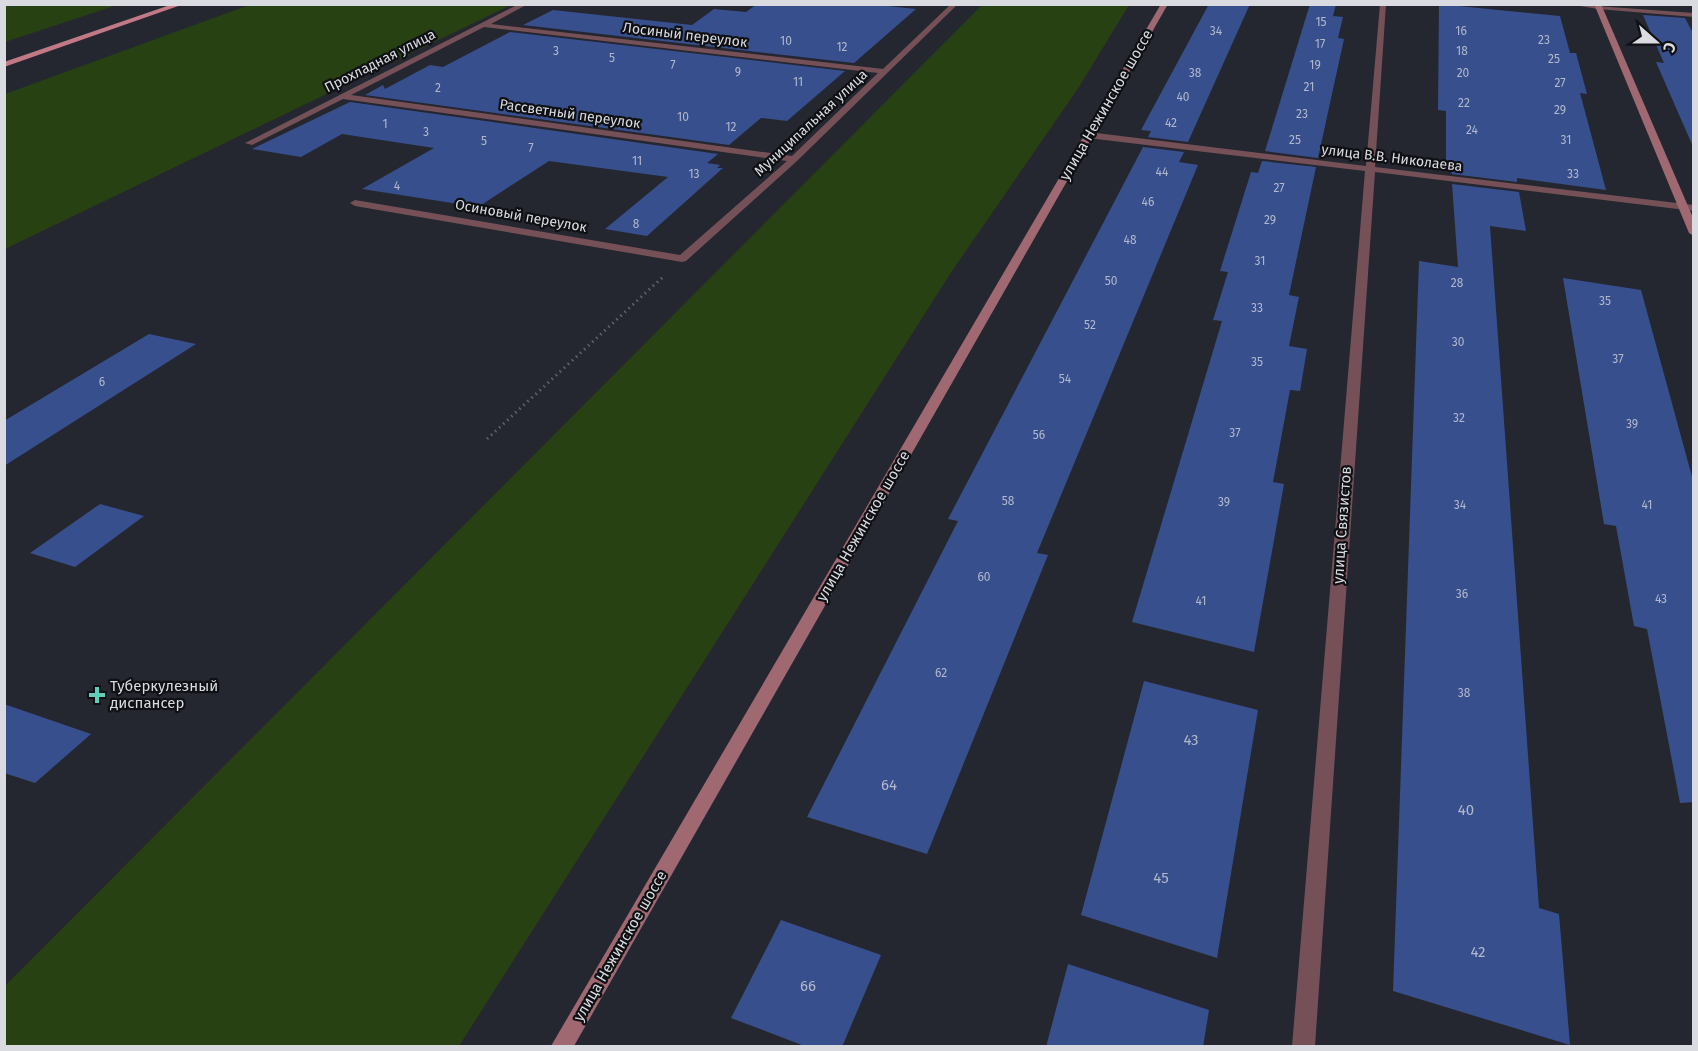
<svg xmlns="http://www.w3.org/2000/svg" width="1698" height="1051" font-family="'Fira Sans',sans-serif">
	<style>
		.green { fill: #284113 }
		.building { fill: #384f8e }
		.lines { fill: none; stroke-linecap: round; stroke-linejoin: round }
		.path { stroke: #60626a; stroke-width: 3; stroke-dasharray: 1.5 4; stroke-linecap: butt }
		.lane { fill: #755157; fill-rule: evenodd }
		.street { fill: #755157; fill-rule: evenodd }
		.secondary { fill: #a06871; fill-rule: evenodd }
		.primary { fill: #c17986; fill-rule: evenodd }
		.poi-dot { fill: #5eceb8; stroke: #0f1014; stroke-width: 2 }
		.labels { text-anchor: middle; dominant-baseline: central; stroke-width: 4.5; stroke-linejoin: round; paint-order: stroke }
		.number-label { font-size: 12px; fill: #b1b8cc }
		.far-street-label { font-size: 14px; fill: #d9dbe1; stroke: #0f1014 }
		.street-label { font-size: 15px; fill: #d9dbe1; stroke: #0f1014 }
		.poi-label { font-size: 15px; fill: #d9dbe1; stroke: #0f1014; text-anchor: start }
		.near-number-label { font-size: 15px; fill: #b1b8cc }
	</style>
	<rect width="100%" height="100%" fill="#24272f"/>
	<!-- green -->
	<g class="green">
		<polygon points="5,4 117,4 117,5 5,42"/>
		<polygon points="252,4 511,5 5,249 5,94"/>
		<polygon points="983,4 1129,5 1079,87 952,271 459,1046 5,1046 5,986"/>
	</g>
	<!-- building -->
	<g class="building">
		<polygon points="757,4 869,4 916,9 854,63 523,25 553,10 692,25 714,9 746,12"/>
		<polygon points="1209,4 1250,4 1188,142 1148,137 1151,131 1141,130"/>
		<polygon points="1310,4 1336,4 1333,16 1343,17 1338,38 1344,39 1318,158 1265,151"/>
		<polygon points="1439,4 1560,16 1570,53 1576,53 1587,94 1580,93 1606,190 1517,178 1517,182 1452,174 1451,170 1446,169 1446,111 1438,110"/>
		<polygon points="1643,15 1685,18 1694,35 1694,149 1656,62 1664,63"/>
		<polygon points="510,32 845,71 787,121 761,118 729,145 365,95 383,85 385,89 430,65 443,67"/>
		<polygon points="350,102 718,154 707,163 720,165 717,168 723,168 647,236 605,229 668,177 549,161 478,207 362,189 434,148 342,134 301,157 252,149"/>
		<polygon points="1143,147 1184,152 1179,162 1198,165 1037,553 1048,555 927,854 807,817 958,521 948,519"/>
		<polygon points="1262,161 1316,167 1289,295 1299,297 1289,346 1307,349 1300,391 1290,390 1273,482 1284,484 1254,652 1132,622 1222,321 1213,320 1228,272 1220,271 1251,172 1258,173"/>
		<polygon points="1452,184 1519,192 1526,231 1490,226 1539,908 1559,914 1570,1045 1393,991 1419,261 1458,267"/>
		<polygon points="1563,278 1641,290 1694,484 1694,802 1680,803 1647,629 1634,626 1616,526 1604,524"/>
		<polygon points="149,334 196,344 4,466 4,421"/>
		<polygon points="100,504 144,516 75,567 30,553"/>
		<polygon points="1144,681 1258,710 1217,958 1081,915"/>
		<polygon points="4,704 91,734 35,783 4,773"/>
		<polygon points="781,920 881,955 842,1047 807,1047 731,1018"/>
		<polygon points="1068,964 1209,1010 1203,1047 1046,1047"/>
	</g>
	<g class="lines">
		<!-- path -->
		<polyline class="path" points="487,439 664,276"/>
		<!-- lane -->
		<polygon class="lane" points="1596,6 1694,13 1694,17 1598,9"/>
		<!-- street -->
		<g class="street">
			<path d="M519 4H528L491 24 883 69 951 4H958L797 161 686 261 682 262 355 206 350 203 355 200 680 255 787 161 343 99 252 145 245 143ZM484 27 878 73 792 156 351 95Z"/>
			<polygon points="1380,4 1386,4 1375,167 1694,205 1694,211 1375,172 1315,1046 1292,1046 1365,171 1088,138 1084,135 1088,132 1366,166"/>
			<polygon points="1568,4 1594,4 1601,7 1598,9"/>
		</g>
		<!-- secondary -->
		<g class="secondary">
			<polygon points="1161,4 1168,4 574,1046 551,1046"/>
			<polygon points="1594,4 1601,4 1694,220 1694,236 1689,233"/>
		</g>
		<!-- primary -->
		<polygon class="primary" points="173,4 184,4 4,67 4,62"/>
	</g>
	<!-- markers -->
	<path class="poi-dot" d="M94 686h6v6h6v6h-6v6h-6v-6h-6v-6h6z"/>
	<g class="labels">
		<!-- number labels -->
		<g class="number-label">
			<text x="1321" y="22">15</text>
			<text x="1216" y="31">34</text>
			<text x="1461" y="31">16</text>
			<text x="1544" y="40">23</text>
			<text x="786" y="41">10</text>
			<text x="1320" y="44">17</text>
			<text x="842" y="47">12</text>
			<text x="556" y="51">3</text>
			<text x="1462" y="51">18</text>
			<text x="612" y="58">5</text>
			<text x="1554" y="59">25</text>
			<text x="673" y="65">7</text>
			<text x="1315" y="65">19</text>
			<text x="738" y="72">9</text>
			<text x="1195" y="73">38</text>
			<text x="1463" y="73">20</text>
			<text x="798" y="82">11</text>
			<text x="1560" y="83">27</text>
			<text x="1309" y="87">21</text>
			<text x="438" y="88">2</text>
			<text x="1183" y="97">40</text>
			<text x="1464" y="103">22</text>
			<text x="1560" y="110">29</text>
			<text x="1302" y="114">23</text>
			<text x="683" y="117">10</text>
			<text x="1171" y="123">42</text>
			<text x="385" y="124">1</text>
			<text x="731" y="127">12</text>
			<text x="1472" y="130">24</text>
			<text x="426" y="132">3</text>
			<text x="1295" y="140">25</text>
			<text x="1566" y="140">31</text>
			<text x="484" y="141">5</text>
			<text x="531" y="148">7</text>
			<text x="637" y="161">11</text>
			<text x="1162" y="172">44</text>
			<text x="694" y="174">13</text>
			<text x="1573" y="174">33</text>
			<text x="397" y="186">4</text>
			<text x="1279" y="188">27</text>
			<text x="1148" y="202">46</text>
			<text x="1270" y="220">29</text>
			<text x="636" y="224">8</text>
			<text x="1130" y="240">48</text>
			<text x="1260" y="261">31</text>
			<text x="1111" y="281">50</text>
			<text x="1457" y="283">28</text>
			<text x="1605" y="301">35</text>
			<text x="1257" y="308">33</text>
			<text x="1090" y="325">52</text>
			<text x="1458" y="342">30</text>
			<text x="1618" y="359">37</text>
			<text x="1257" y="362">35</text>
			<text x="1065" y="379">54</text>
			<text x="102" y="382">6</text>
			<text x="1459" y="418">32</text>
			<text x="1632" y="424">39</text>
			<text x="1235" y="433">37</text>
			<text x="1039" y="435">56</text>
			<text x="1008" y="501">58</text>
			<text x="1224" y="502">39</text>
			<text x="1460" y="505">34</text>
			<text x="1647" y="505">41</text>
			<text x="984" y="577">60</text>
			<text x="1462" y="594">36</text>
			<text x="1661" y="599">43</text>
			<text x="1201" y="601">41</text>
			<text x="941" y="673">62</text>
			<text x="1464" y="693">38</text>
		</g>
		<!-- far-street labels -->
		<g class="far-street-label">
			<text transform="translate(685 35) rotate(7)">Лосиный переулок</text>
			<text transform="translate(380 61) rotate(-27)">Прохладная улица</text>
			<text transform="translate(570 114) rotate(8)">Рассветный переулок</text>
			<text transform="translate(811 123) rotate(-43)">Муниципальная улица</text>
			<text transform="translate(1392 158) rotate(7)">улица В.В. Николаева</text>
			<text transform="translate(521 216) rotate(10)">Осиновый переулок</text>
		</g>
		<!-- street labels -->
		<g class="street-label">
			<text transform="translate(1106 105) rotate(-60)">улица Нежинское шоссе</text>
			<text transform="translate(1342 525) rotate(-86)">улица Связистов</text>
			<text transform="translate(863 526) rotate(-60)">улица Нежинское шоссе</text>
			<text transform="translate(620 946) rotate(-60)">улица Нежинское шоссе</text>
		</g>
		<!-- poi labels -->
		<g class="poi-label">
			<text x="110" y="686">Туберкулезный<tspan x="110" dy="17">диспансер</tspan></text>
		</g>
		<!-- near-number labels -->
		<g class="near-number-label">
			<text x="1191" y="740">43</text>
			<text x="889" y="785">64</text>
			<text x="1466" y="810">40</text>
			<text x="1161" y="878">45</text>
			<text x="1478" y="952">42</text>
			<text x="808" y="986">66</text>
		</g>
	</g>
	<!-- border -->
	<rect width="1698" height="1051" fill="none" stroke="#d9dbe1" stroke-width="12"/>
	<!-- north arrow -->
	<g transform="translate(1656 42) rotate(111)" stroke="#0f1014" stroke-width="4.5" paint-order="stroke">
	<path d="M0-4.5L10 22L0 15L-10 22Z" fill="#d9dbe1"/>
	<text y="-9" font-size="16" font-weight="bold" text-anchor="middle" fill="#d9dbe1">С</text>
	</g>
</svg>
